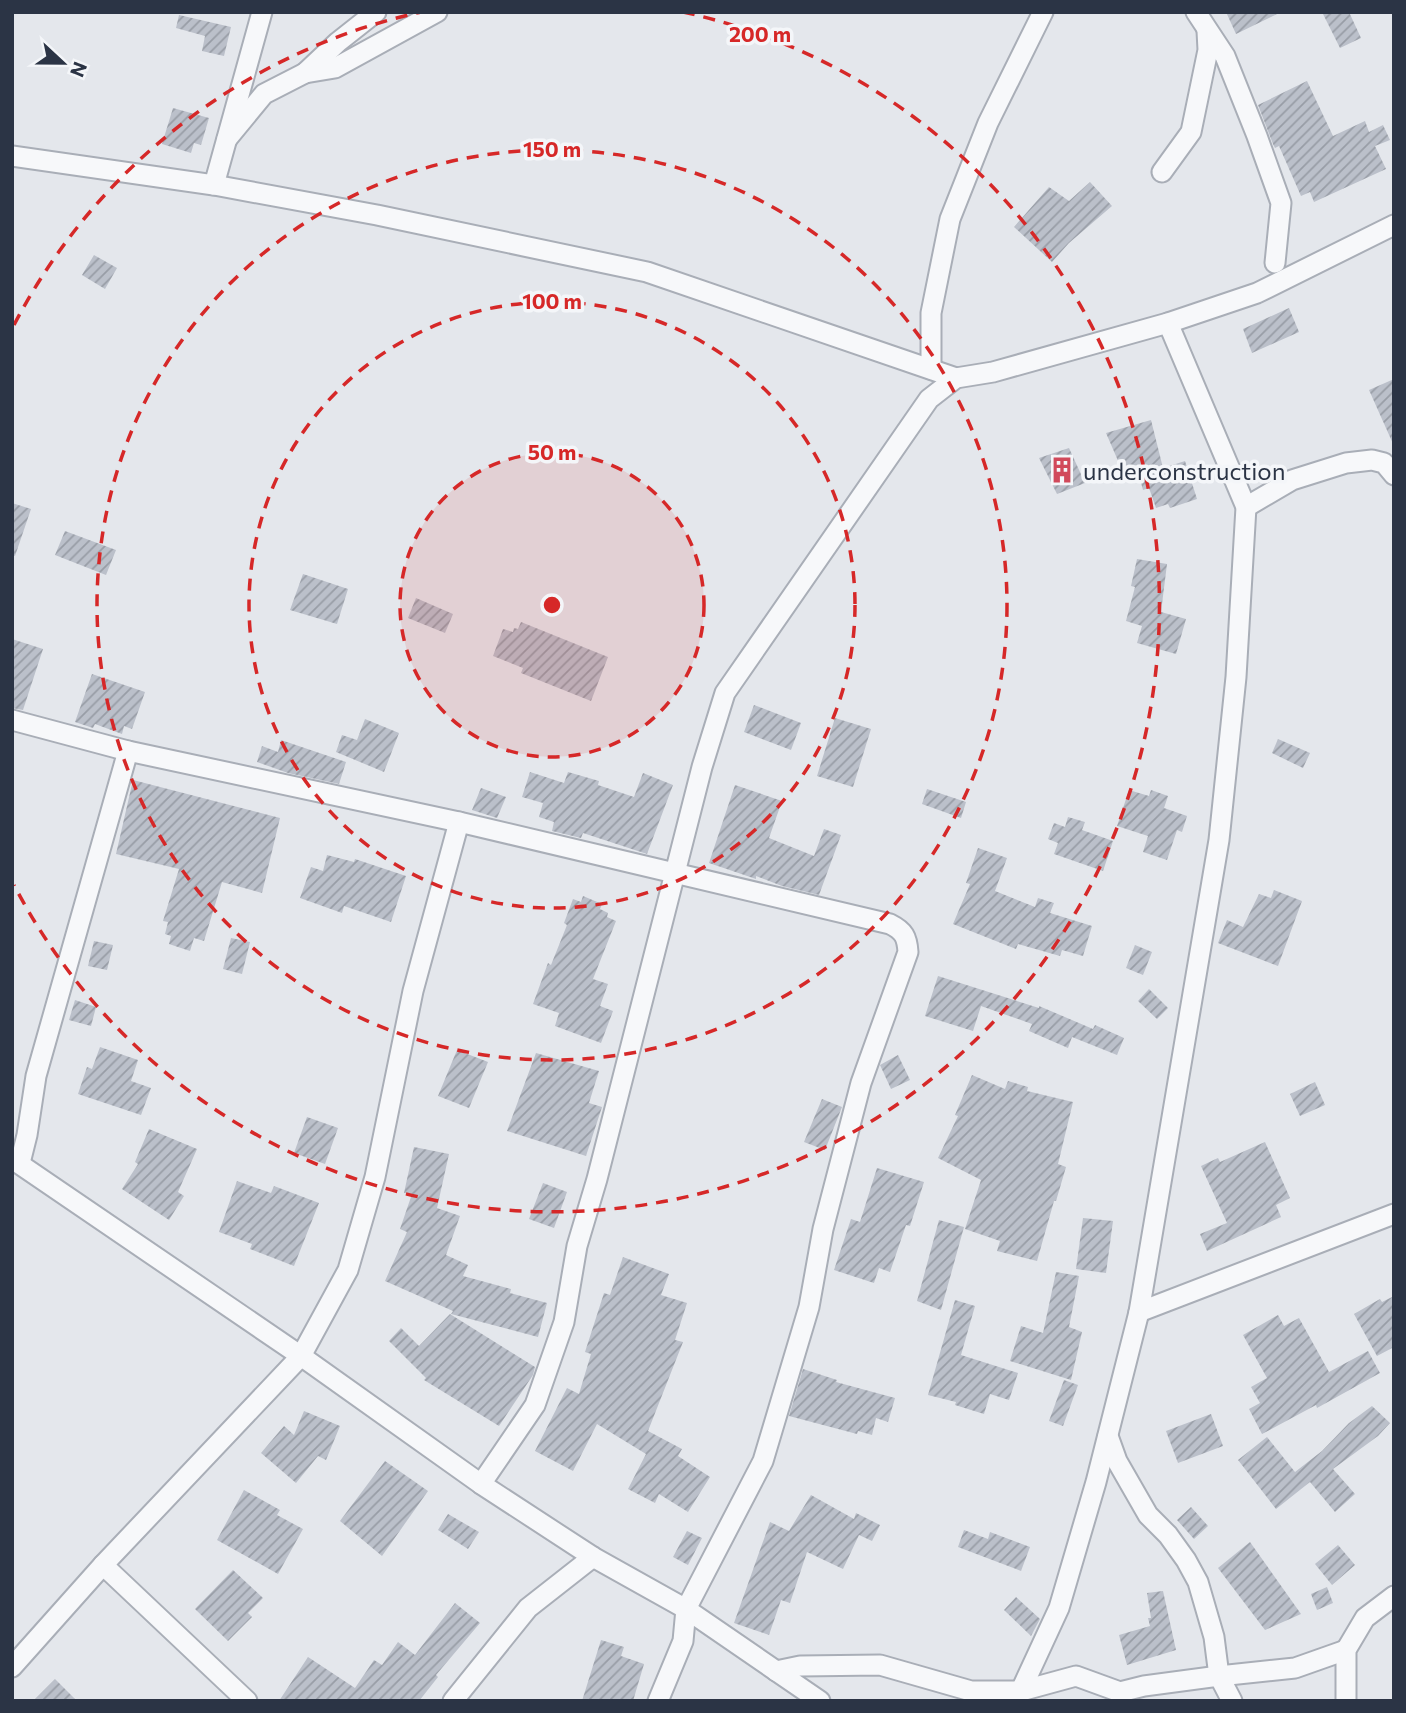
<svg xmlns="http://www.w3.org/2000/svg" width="1406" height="1713" font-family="Commissioner,sans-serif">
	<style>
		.building { fill: url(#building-hatch) }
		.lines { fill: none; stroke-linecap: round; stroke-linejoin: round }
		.street-casing { stroke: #a9aeb7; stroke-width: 23 }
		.street { stroke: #f7f8fa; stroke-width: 19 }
		.ring { fill: none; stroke: #d62828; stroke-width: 3.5; stroke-dasharray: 12 9 }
		.labels { text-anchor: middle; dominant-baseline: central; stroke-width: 7; stroke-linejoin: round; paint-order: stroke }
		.poi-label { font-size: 24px; fill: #2b3445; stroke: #f4f6f9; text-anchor: start }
		.centre { fill: #d62828; stroke: #f4f6f9; stroke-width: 3.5 }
		.ring-label { font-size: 21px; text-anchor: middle; font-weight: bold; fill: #d62828; stroke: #f4f6f9; stroke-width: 7; stroke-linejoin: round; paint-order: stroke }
	</style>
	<defs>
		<pattern id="building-hatch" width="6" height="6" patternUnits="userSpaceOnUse" patternTransform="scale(1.75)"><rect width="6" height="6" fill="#bbc0ca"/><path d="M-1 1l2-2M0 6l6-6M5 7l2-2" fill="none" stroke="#989da6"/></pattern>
	</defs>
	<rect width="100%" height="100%" fill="#e4e7ec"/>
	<!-- building -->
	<g class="building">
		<polygon points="1226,12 1281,12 1236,34"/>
		<polygon points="1322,12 1349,12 1361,38 1340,48"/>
		<polygon points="179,15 231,27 224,56 202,51 205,36 176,28"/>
		<polygon points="1307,81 1333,136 1365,121 1369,132 1383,125 1390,140 1375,146 1386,169 1314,202 1310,192 1301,196 1279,146 1275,148 1273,144 1258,105"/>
		<polygon points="173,108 209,118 201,145 194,143 191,153 162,144"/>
		<polygon points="1090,182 1112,206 1069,243 1052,262 1014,227 1049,187 1069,201"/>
		<polygon points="94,255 117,268 105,289 82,275"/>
		<polygon points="1289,308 1299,332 1252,353 1243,329"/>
		<polygon points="1394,379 1394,446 1369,390"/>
		<polygon points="1151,420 1163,468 1185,461 1197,499 1170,508 1168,504 1156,508 1149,488 1143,490 1136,465 1122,470 1106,433"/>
		<polygon points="1069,448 1085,483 1057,494 1039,458"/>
		<polygon points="12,503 31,509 15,556 12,555"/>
		<polygon points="65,531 116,550 106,575 55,555"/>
		<polygon points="1137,559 1167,564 1161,612 1186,619 1176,654 1137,643 1142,626 1126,621 1135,587 1131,586"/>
		<polygon points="303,574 348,589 337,624 290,610"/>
		<polygon points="416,598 453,614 445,633 408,618"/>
		<polygon points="521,622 608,657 591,701 521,673 523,668 493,656 503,629 513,632 514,628 518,629"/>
		<polygon points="12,639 43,649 23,710 12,708"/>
		<polygon points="92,674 145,692 132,729 124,726 122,734 95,724 93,728 75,722"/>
		<polygon points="754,705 801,723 791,750 744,732"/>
		<polygon points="835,718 871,729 853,787 817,776"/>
		<polygon points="365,719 399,733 384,772 336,752 342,735 357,740"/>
		<polygon points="1278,739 1310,753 1303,768 1272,753"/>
		<polygon points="281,740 346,762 339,784 288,773 257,762 262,746 278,752"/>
		<polygon points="530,772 564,783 568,772 599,781 598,785 634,797 643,773 673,785 647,854 583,833 581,838 552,831 554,822 539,817 543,803 522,797"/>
		<polygon points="133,780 280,818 262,893 222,882 204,941 194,938 190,951 169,944 171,936 165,934 168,922 163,921 179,869 116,854"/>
		<polygon points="735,785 782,801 769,838 814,856 824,829 841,835 819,895 782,886 756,876 756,879 709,863"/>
		<polygon points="481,788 506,797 497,818 472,810"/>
		<polygon points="927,789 966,802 961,818 922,804"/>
		<polygon points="1129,790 1149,796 1151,790 1168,796 1164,808 1187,816 1182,832 1177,830 1167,860 1143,852 1148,836 1117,826"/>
		<polygon points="1068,817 1085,822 1082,830 1113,841 1103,871 1054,854 1058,843 1048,839 1054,823 1065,827"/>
		<polygon points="978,848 1007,858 995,891 1035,907 1038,898 1054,903 1050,913 1092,926 1083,956 1062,950 1060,956 1018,944 1016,949 953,924 970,884 966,883"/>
		<polygon points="327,855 354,862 355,859 406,876 391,922 344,906 342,913 300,898 311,867 323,871"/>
		<polygon points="1274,890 1302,901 1278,966 1218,943 1227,920 1243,927 1259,894 1271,898"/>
		<polygon points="583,896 602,904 600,909 608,913 607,917 616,921 593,979 608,984 600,1006 613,1011 601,1043 555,1026 559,1013 533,1004 548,963 551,965 567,925 564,923 573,899 581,902"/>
		<polygon points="231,938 250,942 242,974 223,969"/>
		<polygon points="94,941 113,945 107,970 88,966"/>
		<polygon points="1135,945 1152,952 1143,975 1126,968"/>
		<polygon points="938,976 1039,1008 1039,1006 1093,1029 1095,1025 1124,1038 1117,1055 1072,1037 1068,1048 1029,1031 1032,1024 981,1006 973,1031 925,1016"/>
		<polygon points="1149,989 1168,1008 1157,1019 1138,1001"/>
		<polygon points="75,1000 96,1007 91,1026 69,1020"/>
		<polygon points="100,1047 138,1060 131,1081 151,1088 141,1115 78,1094 87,1067 92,1069"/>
		<polygon points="457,1050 488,1062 469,1108 438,1096"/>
		<polygon points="536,1053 599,1071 589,1103 602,1107 586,1156 507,1131"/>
		<polygon points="898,1055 910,1080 891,1089 880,1065"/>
		<polygon points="972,1075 1005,1089 1008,1081 1028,1087 1027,1091 1073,1102 1058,1164 1066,1167 1056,1201 1054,1201 1037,1261 997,1251 1000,1241 965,1229 981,1180 938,1158 958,1116 955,1115"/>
		<polygon points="1315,1082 1325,1105 1300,1116 1290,1094"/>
		<polygon points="822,1099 842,1107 825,1150 804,1142"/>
		<polygon points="307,1117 338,1128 325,1164 294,1153"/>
		<polygon points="149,1129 197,1149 178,1192 184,1196 169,1220 122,1189 138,1164 135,1162"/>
		<polygon points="1265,1142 1290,1198 1276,1205 1281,1217 1207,1251 1200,1234 1227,1223 1201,1166 1218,1158 1220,1162"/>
		<polygon points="414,1147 449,1154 437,1208 460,1216 446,1255 468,1265 463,1276 511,1289 510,1293 547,1303 538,1337 451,1314 453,1311 385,1281 407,1232 400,1229 412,1194 404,1193"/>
		<polygon points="877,1168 924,1182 910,1226 906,1225 890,1272 879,1268 874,1283 834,1270 851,1219 860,1222"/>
		<polygon points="237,1181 271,1193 274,1186 319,1203 294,1266 250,1249 252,1244 219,1232"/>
		<polygon points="543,1183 567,1192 554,1228 529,1219"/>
		<polygon points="1083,1218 1113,1221 1106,1273 1076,1269"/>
		<polygon points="939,1220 964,1227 941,1310 917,1301"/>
		<polygon points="623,1257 669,1274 661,1295 687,1303 675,1340 683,1342 648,1431 682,1449 678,1456 710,1477 688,1512 659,1494 655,1503 628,1489 646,1454 597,1424 573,1471 535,1451 567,1388 579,1394 591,1354 585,1352 604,1293 610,1295"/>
		<polygon points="1056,1272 1079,1276 1069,1327 1082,1332 1071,1380 1010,1361 1021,1326 1043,1333"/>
		<polygon points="1394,1296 1394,1347 1377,1356 1354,1314 1380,1299 1382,1302"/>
		<polygon points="955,1300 975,1306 961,1355 1018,1373 1009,1400 990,1394 984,1414 955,1405 956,1402 928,1395"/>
		<polygon points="450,1314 535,1367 533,1375 499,1426 424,1380 426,1378 389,1341 401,1328 419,1346"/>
		<polygon points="1278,1315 1284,1326 1299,1318 1329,1372 1368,1351 1380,1373 1317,1408 1316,1405 1262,1434 1249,1409 1260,1403 1251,1387 1267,1378 1243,1335"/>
		<polygon points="803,1369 837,1380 836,1382 895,1398 888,1422 876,1418 872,1435 858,1431 857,1434 789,1416"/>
		<polygon points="1064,1380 1078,1385 1063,1426 1049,1421"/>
		<polygon points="1372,1406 1390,1423 1378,1436 1333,1469 1355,1494 1335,1512 1310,1482 1276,1509 1238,1460 1267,1437 1295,1472 1322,1451 1349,1423"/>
		<polygon points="304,1411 340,1426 326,1460 318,1456 296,1483 261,1453 284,1426 294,1435"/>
		<polygon points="1211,1414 1223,1446 1178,1463 1166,1431"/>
		<polygon points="385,1461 428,1491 382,1556 340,1521"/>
		<polygon points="244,1490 280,1510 277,1515 303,1529 278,1574 217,1540"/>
		<polygon points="811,1495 854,1519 856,1513 880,1525 872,1541 859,1535 843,1569 807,1552 790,1603 781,1600 769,1635 734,1623 770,1522 789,1531"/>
		<polygon points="1191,1507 1208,1526 1194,1539 1177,1520"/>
		<polygon points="448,1514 479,1532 468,1549 438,1530"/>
		<polygon points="964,1530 988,1539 990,1532 1030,1547 1021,1571 958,1547"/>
		<polygon points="687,1531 702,1538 688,1565 673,1557"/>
		<polygon points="1250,1542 1301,1614 1265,1630 1218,1568"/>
		<polygon points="1338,1545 1355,1565 1332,1585 1315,1564"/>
		<polygon points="233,1570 263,1598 248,1613 252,1617 228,1641 195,1609"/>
		<polygon points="1327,1587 1333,1603 1317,1610 1311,1594"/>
		<polygon points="1163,1591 1176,1650 1127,1665 1119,1635 1150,1626 1148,1618 1151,1618 1147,1593"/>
		<polygon points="1016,1597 1040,1619 1031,1636 1004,1610"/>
		<polygon points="455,1603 480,1623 436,1675 438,1677 419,1701 279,1701 308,1657 355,1688 374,1660 382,1665 398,1642 415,1655"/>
		<polygon points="601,1640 624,1647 621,1656 644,1664 633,1701 582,1701"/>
		<polygon points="55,1679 77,1701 33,1701"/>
	</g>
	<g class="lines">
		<!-- street casing -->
		<g class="street-casing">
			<g id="street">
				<polyline points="1196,12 1225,56 1257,136 1281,203 1275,263"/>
				<polyline points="305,73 338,42 376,12"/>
				<polyline points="227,139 264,94 305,73 335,68 437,12"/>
				<polyline points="12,156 214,185 377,215 647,272 956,378"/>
				<polyline points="1162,172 1191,132 1208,50 1207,31"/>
				<polyline points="214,185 262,12"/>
				<polyline points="931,369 931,313 950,219 988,123 1043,12"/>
				<polyline points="1246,507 1292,480 1346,463 1372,460 1384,463 1394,475"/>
				<path d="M12 720 128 751 459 822 890 924C904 931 907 937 908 952L861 1083 823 1229 809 1307 763 1461 686 1609 683 1641 658 1701"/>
				<polyline points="12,1159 301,1356 481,1484 593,1557 686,1609 820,1701"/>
				<polyline points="20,1163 27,1135 36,1076 128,751"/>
				<polyline points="1139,1312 1394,1214"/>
				<polyline points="1108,1436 1117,1461 1148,1515 1168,1535 1186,1560 1198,1582 1214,1637 1219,1676 1232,1701"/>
				<polyline points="481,1484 535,1405 564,1322 577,1246 597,1179 702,767 725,693 929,399 956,378 993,372 1168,323 1257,293 1394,225"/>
				<polyline points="103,1565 247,1701"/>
				<polyline points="12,1667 103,1565 301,1356 348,1270 375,1177 413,991 459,822"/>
				<polyline points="776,1671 800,1666 880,1665 971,1691 1021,1691 1076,1676 1120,1692 1144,1686 1219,1676 1295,1668 1346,1650"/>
				<polyline points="453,1701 528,1608 593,1557"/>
				<polyline points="1016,1701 1059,1608 1096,1482 1139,1312 1219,840 1236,677 1246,507 1168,323"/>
				<polyline points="1346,1701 1346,1650 1365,1618 1394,1596"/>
			</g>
		</g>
		<!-- street -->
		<use href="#street" class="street"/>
	</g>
	<!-- distance rings -->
	<circle cx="552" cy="605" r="152" fill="#d62828" fill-opacity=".12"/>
	<g class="ring">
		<circle cx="552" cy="605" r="152"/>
		<circle cx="552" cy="605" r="303"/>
		<circle cx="552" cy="605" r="455"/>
		<path d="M14 325A607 607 0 0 1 421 12M683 12A607 607 0 1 1 14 885"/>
	</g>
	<!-- icons -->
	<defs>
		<g id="building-bare" transform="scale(2.1)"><path d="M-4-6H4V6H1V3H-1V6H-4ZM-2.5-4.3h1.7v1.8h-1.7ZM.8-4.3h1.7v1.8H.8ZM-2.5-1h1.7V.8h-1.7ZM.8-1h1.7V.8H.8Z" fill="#d1495b" stroke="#f4f6f9" stroke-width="2.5" paint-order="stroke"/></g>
	</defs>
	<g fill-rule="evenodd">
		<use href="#building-bare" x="1062" y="470"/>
	</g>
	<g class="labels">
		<!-- poi labels -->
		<g class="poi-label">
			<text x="1083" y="470">underconstruction</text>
		</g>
	</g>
	<circle cx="552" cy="605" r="10" class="centre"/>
	<g class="ring-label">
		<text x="760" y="42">200 m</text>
		<text x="552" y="157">150 m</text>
		<text x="552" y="309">100 m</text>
		<text x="552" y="460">50 m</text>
	</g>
	<!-- border -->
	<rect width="1406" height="1713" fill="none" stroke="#2b3445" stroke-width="28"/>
	<!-- north arrow -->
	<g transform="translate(63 63) rotate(112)" stroke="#f4f6f9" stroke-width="5" paint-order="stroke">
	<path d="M0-5L12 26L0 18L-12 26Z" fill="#2b3445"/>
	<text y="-10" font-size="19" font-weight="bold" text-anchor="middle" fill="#2b3445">N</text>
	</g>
</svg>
